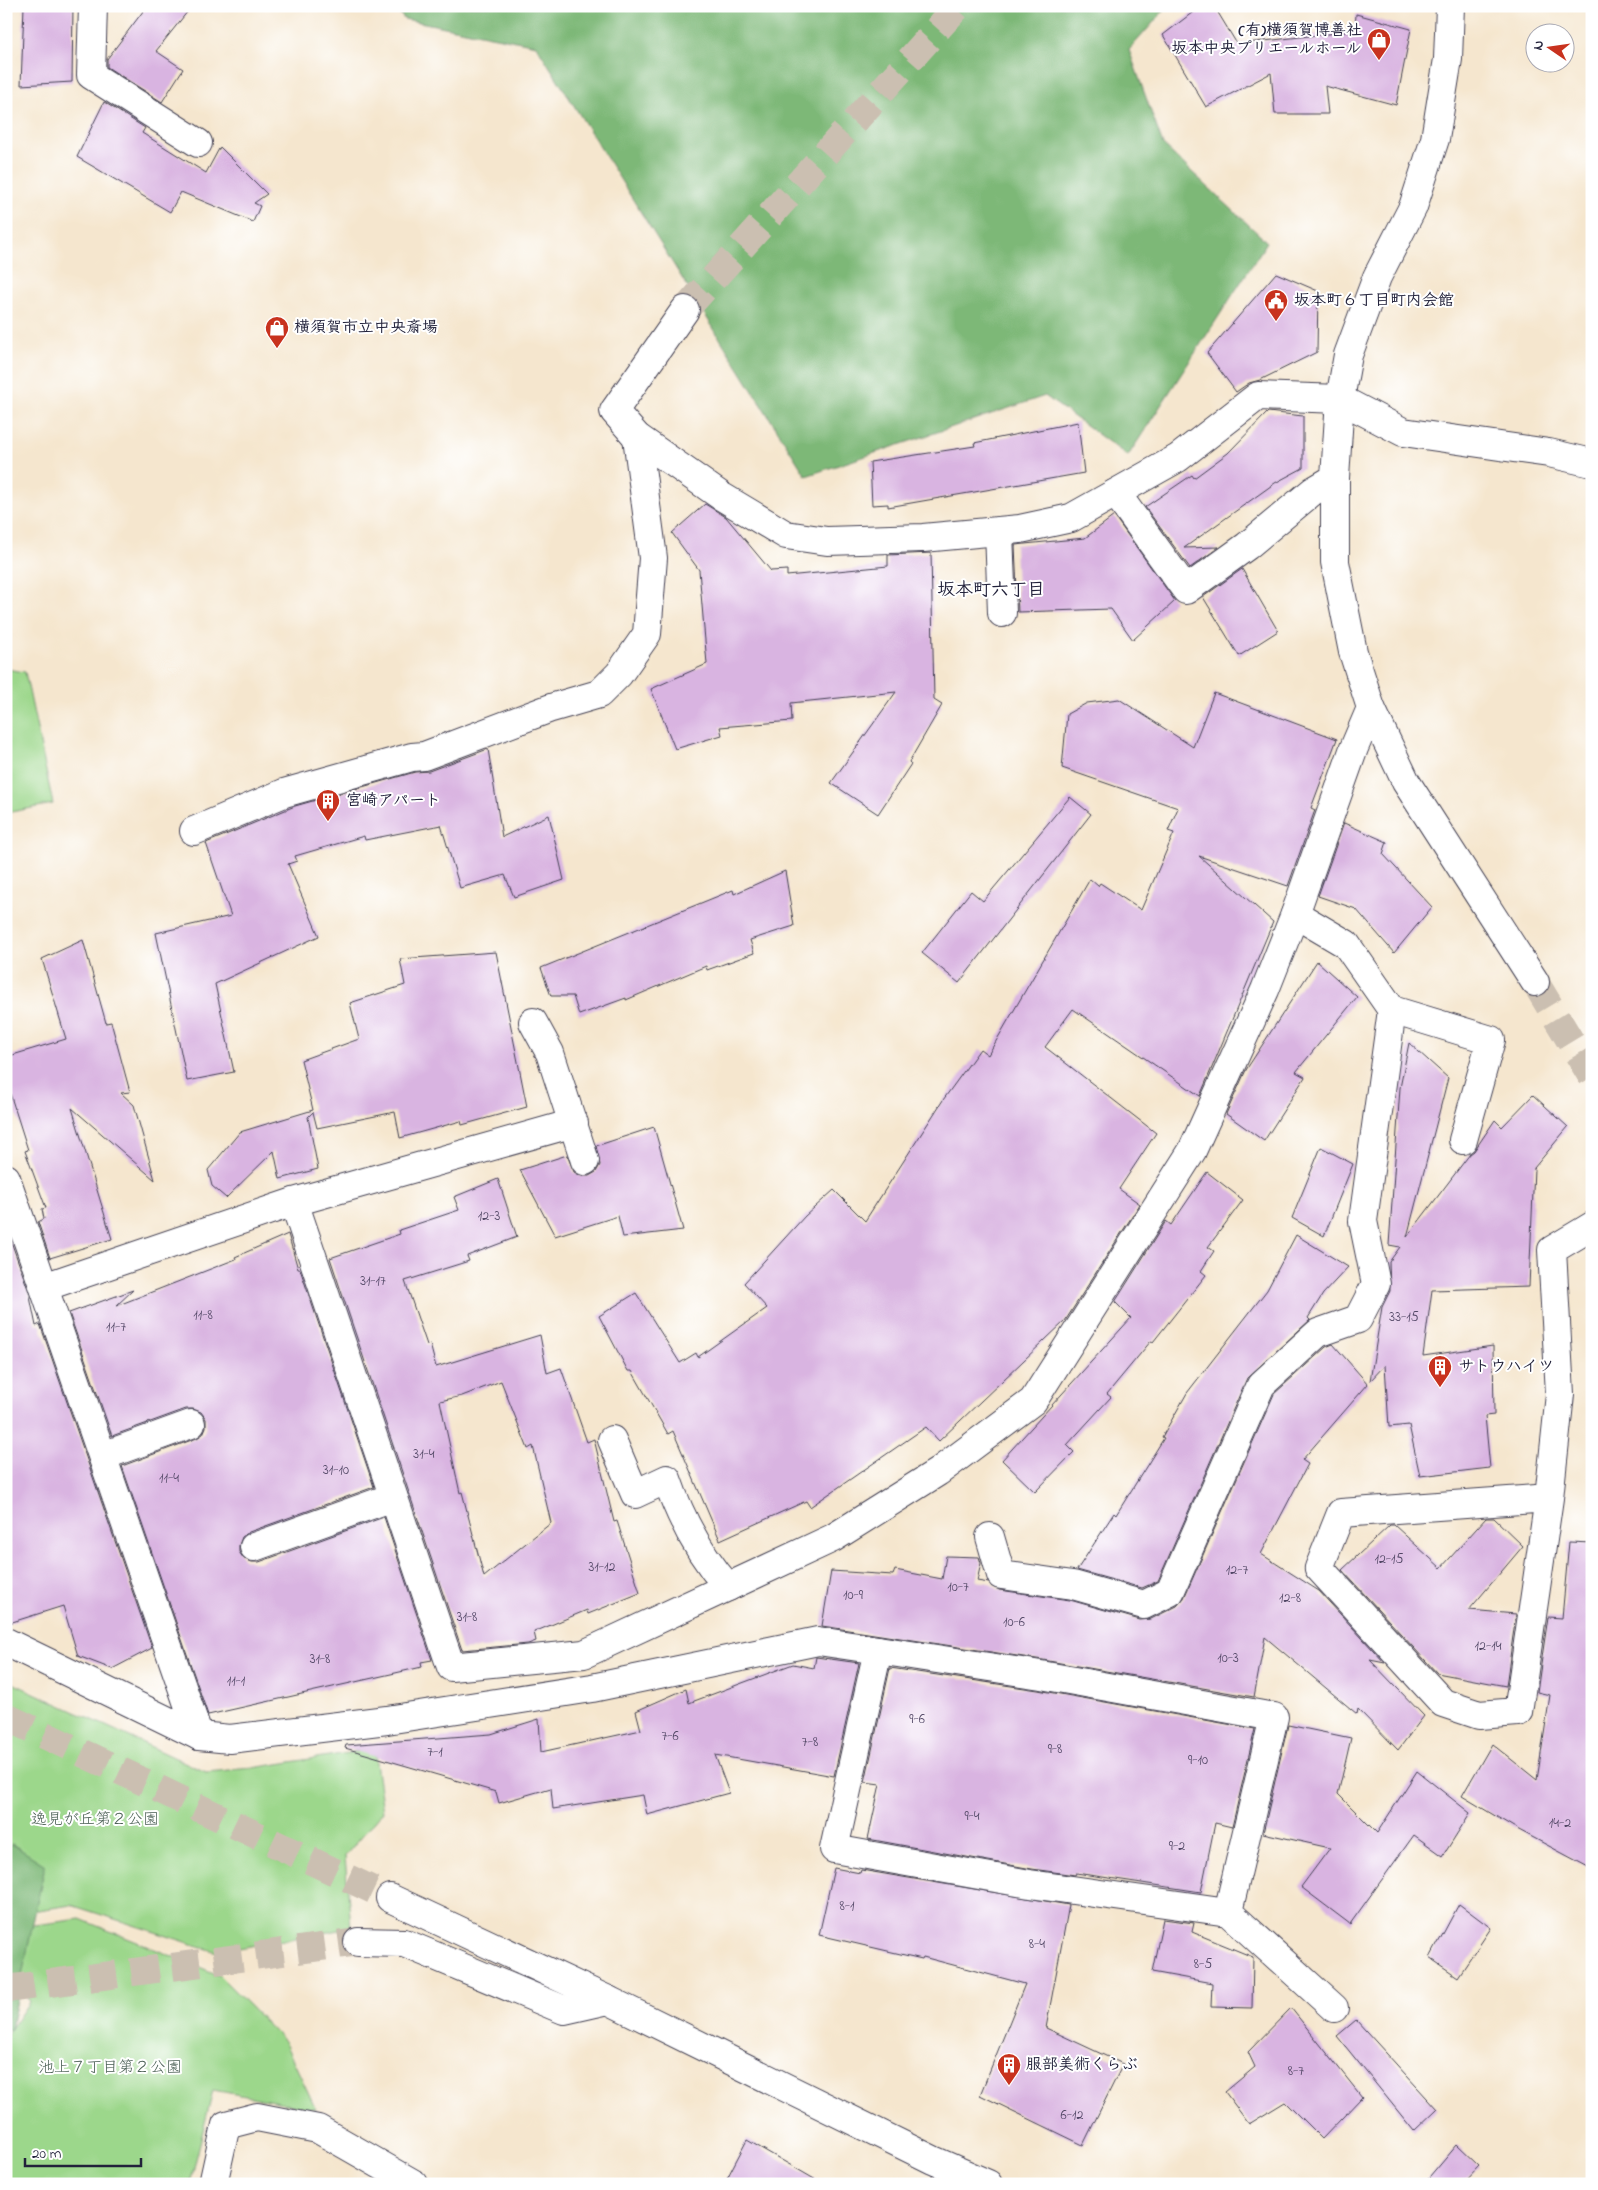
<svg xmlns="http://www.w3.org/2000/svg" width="1598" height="2190" font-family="'Indie Flower','Klee One',sans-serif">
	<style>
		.green { fill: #9cd78b; stroke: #5f7c63 }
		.forest { fill: #7db877; stroke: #506d59 }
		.building { fill: #d9b4e1; fill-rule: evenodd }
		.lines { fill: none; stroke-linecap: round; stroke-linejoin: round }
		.minor-tunnel { stroke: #cbbfb1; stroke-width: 28; stroke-dasharray: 28 14; stroke-linecap: butt }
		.minor-casing { stroke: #423f51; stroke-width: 30 }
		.minor { stroke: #fff; stroke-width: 28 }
		.labels { text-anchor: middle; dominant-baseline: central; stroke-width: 4; stroke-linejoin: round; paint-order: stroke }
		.number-label { font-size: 14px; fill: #504664 }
		.poi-label { font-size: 16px; font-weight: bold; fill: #22223b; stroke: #fff; text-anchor: start }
		.park-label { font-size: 16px; fill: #4d6157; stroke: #fff }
		.neighbourhood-label { font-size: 18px; font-weight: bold; fill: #22223b; stroke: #fff }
	</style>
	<rect width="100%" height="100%" fill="#fff"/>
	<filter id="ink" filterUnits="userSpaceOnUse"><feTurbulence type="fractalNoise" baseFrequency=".02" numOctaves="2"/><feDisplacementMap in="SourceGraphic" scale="10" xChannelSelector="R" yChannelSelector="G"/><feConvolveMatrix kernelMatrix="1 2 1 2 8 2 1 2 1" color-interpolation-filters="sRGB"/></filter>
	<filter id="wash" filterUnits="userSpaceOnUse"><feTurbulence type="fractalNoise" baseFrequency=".0096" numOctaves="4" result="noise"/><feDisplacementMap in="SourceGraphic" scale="20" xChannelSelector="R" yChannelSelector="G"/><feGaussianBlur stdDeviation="1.12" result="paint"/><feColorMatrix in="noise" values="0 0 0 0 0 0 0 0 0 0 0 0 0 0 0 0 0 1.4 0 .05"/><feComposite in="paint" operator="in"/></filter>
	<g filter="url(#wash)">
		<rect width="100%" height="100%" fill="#f5e6ce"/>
		<!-- green -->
		<g class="green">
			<polygon points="6,6 11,91 9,104 11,200 6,201"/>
			<polygon points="6,669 25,672 53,804 6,813"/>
			<polygon points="6,1680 206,1772 252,1768 374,1749 383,1811 345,1856 351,1928 217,1952 71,1905 6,1915"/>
			<polygon points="80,1919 219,1975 284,2041 316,2109 213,2090 190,2184 6,2184 6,2036 29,2002 11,1955 27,1926"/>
		</g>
		<!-- forest -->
		<g class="forest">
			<polygon points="394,6 1168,6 1129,50 1163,145 1267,242 1128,456 1045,396 806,476 536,45 404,19"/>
			<polygon points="12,1844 45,1865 11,2029 6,2031 6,1848"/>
		</g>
		<g id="blocks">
			<!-- building -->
			<g class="building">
				<polygon points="24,6 73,6 72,82 21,85"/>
				<polygon points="147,6 192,6 156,51 183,69 162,102 107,67 107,59"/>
				<polygon points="1201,6 1214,6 1237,44 1355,31 1356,14 1411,29 1396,105 1325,86 1328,114 1275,114 1271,73 1206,107 1163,35"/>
				<polygon points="104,102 145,128 142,133 206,173 220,147 267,194 254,203 260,206 253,222 181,192 170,212 77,157"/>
				<polygon points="1276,273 1318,291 1317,352 1260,380 1249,383 1236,392 1207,353"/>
				<polygon points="1268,412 1303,416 1303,468 1275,483 1184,548 1219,547 1190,568 1145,507 1192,475 1194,478 1228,453"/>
				<polygon points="1078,422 1084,473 888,507 888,504 872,505 870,462 975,446 974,443"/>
				<polygon points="705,504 726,517 771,571 787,570 787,576 888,566 888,555 931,553 934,700 942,705 909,762 911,764 878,814 831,783 896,692 791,703 792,721 720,727 722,735 675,749 651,689 707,664 699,570 672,533"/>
				<polygon points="1114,516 1175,601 1133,640 1111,609 1018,612 1015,545 1085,538"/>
				<polygon points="1242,569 1278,631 1239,656 1203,597"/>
				<polygon points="1214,693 1337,739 1311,808 1315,810 1288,886 1199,856 1273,922 1200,1096 1073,1009 1045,1047 1156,1133 1119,1189 1140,1204 1065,1321 939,1441 926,1427 810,1507 806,1501 720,1540 673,1431 668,1434 632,1371 628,1371 599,1316 636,1293 680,1363 696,1353 698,1357 767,1308 744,1283 805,1216 834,1190 865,1221 943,1100 980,1049 988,1055 1090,879 1098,886 1100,883 1141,910 1174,833 1168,831 1178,808 1062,768 1067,714 1087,703 1119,699 1193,747"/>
				<polygon points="488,749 502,837 549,815 564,880 514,897 505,875 460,888 441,825 365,840 364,836 295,856 297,861 288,864 319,936 215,984 234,1072 187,1081 156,933 231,916 206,843 295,806 415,772 429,771"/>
				<polygon points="1070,797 1091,814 959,983 922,953 971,891 983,901"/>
				<polygon points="1344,823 1387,842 1383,854 1432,907 1394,953 1356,909 1318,896"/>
				<polygon points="785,871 794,926 750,940 754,953 707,970 706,966 626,1000 626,998 579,1015 573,996 551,996 541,968 733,890 734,894"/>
				<polygon points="83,940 106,1023 111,1022 130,1092 121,1093 134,1105 155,1180 72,1108 112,1239 50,1258 38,1222 44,1219 42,1209 46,1208 25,1151 28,1150 6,1081 6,1057 66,1039 42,959"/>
				<polygon points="496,952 527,1107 462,1125 461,1121 400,1138 395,1112 317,1128 313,1112 308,1117 318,1169 280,1179 274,1151 226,1198 212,1186 208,1170 240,1132 313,1110 301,1060 359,1039 350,1003 405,985 400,959"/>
				<polygon points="1317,961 1357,997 1296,1072 1305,1077 1264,1141 1226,1114 1246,1070"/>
				<polygon points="1409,1043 1448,1078 1407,1237 1470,1154 1474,1151 1495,1120 1502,1127 1533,1095 1568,1127 1534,1168 1529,1287 1432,1290 1423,1356 1493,1346 1494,1415 1485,1416 1490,1468 1420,1476 1409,1425 1389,1427 1385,1365 1370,1381 1382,1307 1390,1291 1389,1262 1400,1247 1389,1245 1400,1088"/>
				<polygon points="654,1127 683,1230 623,1237 618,1216 555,1236 520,1170 567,1155 574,1172 581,1176 589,1176 596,1172 600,1165 596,1146"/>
				<polygon points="1321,1147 1353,1164 1324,1236 1292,1218"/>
				<polygon points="1207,1172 1243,1200 1208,1247 1214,1251 1201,1271 1206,1275 1153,1342 1151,1341 1107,1394 1111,1397 1067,1445 1074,1452 1035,1492 1002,1460 1131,1318 1115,1302 1166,1221 1171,1225"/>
				<path d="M498 1179 517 1237 467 1256 469 1261 405 1281 427 1345 430 1344 436 1367 540 1335 547 1373 561 1368 587 1442 594 1439 614 1522 617 1521 640 1593 588 1614 587 1610 534 1632 536 1641 528 1644 462 1650 330 1258 400 1234 399 1230 459 1210 454 1197ZM501 1381 528 1449 533 1446 551 1523 484 1577 462 1492 460 1493 440 1401 462 1396Z"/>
				<polygon points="8,1233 29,1292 36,1326 40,1324 152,1648 112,1669 78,1656 63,1606 6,1624 6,1234"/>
				<polygon points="288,1234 298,1269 300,1269 374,1487 249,1532 242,1537 239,1545 239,1552 244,1559 252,1562 259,1562 384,1517 432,1660 421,1662 422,1667 208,1715 122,1466 197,1438 203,1434 206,1427 206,1419 201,1412 193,1409 186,1409 112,1436 69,1313 133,1290 116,1306 236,1259 235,1257"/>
				<polygon points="1296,1235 1348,1267 1323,1294 1308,1318 1310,1320 1247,1378 1158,1581 1142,1588 1077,1570 1114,1513 1116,1515 1164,1438 1162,1437 1187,1393 1267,1290"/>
				<polygon points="1333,1344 1368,1384 1302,1460 1308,1464 1261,1554 1319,1591 1385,1663 1370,1660 1424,1716 1398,1750 1358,1709 1357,1714 1265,1637 1254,1697 1043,1660 822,1626 831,1571 893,1575 895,1570 942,1579 946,1556 979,1557 981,1563 977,1581 989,1583 999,1590 1070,1600 1140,1620 1151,1619 1177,1606 1184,1598 1274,1394 1326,1347"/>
				<polygon points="1486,1518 1494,1518 1523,1546 1469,1610 1516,1614 1506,1686 1437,1673 1342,1570 1390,1525 1394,1525 1441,1568"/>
				<polygon points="1569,1542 1592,1543 1592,1869 1517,1829 1462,1796 1492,1744 1537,1780 1550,1695 1537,1692 1548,1617 1562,1618"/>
				<polygon points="816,1657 859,1663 834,1776 715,1755 729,1793 647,1815 643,1795 553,1809 551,1788 499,1803 496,1792 345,1748 346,1745 491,1734 539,1719 541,1752 641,1730 636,1711 686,1689 689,1703 793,1664 814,1668"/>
				<polygon points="890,1668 1038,1690 1255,1729 1232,1827 1215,1823 1201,1892 1076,1873 1075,1875 1032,1869 868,1839 880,1784 865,1782"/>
				<polygon points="1288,1725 1351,1738 1338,1794 1377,1833 1417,1771 1470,1813 1443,1856 1414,1835 1350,1924 1301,1887 1330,1848 1263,1833"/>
				<polygon points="834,1868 860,1873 861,1870 1069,1905 1046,2028 1123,2064 1083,2145 980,2095 1025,1984 923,1957 922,1959 819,1935"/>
				<polygon points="1459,1904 1491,1928 1458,1977 1430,1958"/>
				<polygon points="1163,1919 1194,1923 1192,1932 1253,1957 1252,2008 1211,2007 1212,1983 1152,1972"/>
				<polygon points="1291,2008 1362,2097 1322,2139 1285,2102 1249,2124 1225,2092 1255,2067 1248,2052"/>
				<polygon points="1356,2020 1437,2109 1414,2131 1337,2036"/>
				<polygon points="747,2140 823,2184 724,2184"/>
				<polygon points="1457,2145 1479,2166 1462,2184 1424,2184"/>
			</g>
		</g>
	</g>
	<g filter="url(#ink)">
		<use href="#blocks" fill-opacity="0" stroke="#423f51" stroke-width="1"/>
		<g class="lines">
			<!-- minor-tunnel -->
			<g class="minor-tunnel">
				<polyline points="685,310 958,6"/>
				<polyline points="1535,982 1592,1077"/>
				<polyline points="6,1717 390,1898"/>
				<polyline points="6,1989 358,1942"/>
			</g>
			<!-- minor casing -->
			<g class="minor-casing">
				<g id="minor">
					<polyline points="93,6 91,75 198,143"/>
					<polyline points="1450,6 1448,59 1435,139 1413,207 1377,277 1348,355 1340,399 1335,478 1335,562 1353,652 1371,708 1406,782 1535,982"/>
					<polyline points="685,310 614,411 637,437 721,496 786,535 827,541 923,538 1020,529 1071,518 1178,458 1258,396 1340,399 1403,432 1549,453 1592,463"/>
					<polyline points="1116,493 1186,590 1247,546 1313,491 1335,478"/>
					<polyline points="999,531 1002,613"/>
					<polyline points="194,831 284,793 412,757 424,756 551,708 599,694 619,674 647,634 653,558 637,437"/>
					<polyline points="1295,914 1346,944 1392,1010 1491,1040 1463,1140"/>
					<polyline points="533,1022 550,1053 585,1161"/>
					<polyline points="6,1178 199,1736"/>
					<polyline points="294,1202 451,1667 584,1654 833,1538 938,1472 1033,1401 1192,1151 1265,990 1295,914 1354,748 1371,708"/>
					<polyline points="44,1287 294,1202 574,1123"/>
					<path d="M612 1440 635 1494 667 1479C681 1520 700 1555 728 1587"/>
					<polyline points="103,1456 191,1424"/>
					<polyline points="1549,1498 1341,1513 1319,1568 1443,1703 1479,1715 1518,1712 1549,1498 1560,1394 1552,1250 1592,1226"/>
					<polyline points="990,1537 1001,1575 1073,1585 1144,1605 1170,1592 1261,1385 1318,1333 1358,1319 1376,1284 1363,1221 1392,1010"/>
					<polyline points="254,1547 393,1497"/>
					<polyline points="6,1642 199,1736 230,1739 387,1720 592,1688 818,1641 878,1650"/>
					<polyline points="390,1898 608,2000 933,2160 988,2184"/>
					<polyline points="1228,1912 1274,1717 1041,1675 878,1650 834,1849 1030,1884 1228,1912 1334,2008"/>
					<polyline points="358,1942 404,1943 564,2010 608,2000"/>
					<polyline points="213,2184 226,2125 257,2117 318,2129 414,2184"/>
				</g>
			</g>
			<!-- minor -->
			<use href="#minor" class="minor"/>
		</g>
	</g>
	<!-- icons -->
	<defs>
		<g id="shop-pin" transform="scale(1.25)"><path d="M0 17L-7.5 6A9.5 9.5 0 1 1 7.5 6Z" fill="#c8321e" stroke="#fff"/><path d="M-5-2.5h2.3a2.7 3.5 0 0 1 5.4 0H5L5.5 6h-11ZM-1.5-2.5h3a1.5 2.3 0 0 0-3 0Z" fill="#fff"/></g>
		<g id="civic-pin" transform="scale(1.25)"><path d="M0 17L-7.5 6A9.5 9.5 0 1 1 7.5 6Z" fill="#c8321e" stroke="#fff"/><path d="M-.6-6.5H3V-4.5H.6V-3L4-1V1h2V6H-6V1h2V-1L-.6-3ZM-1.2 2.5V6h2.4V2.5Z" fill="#fff"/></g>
		<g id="building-pin" transform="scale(1.25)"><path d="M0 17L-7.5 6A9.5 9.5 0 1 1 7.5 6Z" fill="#c8321e" stroke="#fff"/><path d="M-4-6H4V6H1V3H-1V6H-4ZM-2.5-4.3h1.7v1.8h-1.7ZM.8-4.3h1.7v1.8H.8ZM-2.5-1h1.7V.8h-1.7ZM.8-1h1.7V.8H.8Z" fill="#fff"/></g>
	</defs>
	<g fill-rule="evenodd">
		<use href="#shop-pin" x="1379" y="40"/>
		<use href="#civic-pin" x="1276" y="301"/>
		<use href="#shop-pin" x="277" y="328"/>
		<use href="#building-pin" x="328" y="801"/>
		<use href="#building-pin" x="1440" y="1367"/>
		<use href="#building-pin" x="1009" y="2065"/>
	</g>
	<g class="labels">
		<!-- number labels -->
		<g class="number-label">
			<text x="489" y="1216">12-3</text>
			<text x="373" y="1281">31-17</text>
			<text x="203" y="1315">11-8</text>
			<text x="1404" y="1317">33-15</text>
			<text x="116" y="1327">11-7</text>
			<text x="424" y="1454">31-4</text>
			<text x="336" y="1470">31-10</text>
			<text x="169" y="1478">11-4</text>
			<text x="1389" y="1559">12-15</text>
			<text x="602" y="1567">31-12</text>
			<text x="1237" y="1570">12-7</text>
			<text x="958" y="1587">10-7</text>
			<text x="853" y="1595">10-9</text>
			<text x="1290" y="1598">12-8</text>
			<text x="467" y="1617">31-8</text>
			<text x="1014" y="1622">10-6</text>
			<text x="1488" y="1646">12-14</text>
			<text x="1228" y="1658">10-3</text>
			<text x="320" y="1659">31-8</text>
			<text x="236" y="1681">11-1</text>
			<text x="917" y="1719">9-6</text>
			<text x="670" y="1736">7-6</text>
			<text x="810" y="1742">7-8</text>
			<text x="1055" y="1749">9-8</text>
			<text x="435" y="1752">7-1</text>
			<text x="1198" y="1760">9-10</text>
			<text x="972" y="1816">9-4</text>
			<text x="1560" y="1823">14-2</text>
			<text x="1177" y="1846">9-2</text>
			<text x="847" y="1906">8-1</text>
			<text x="1037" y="1944">8-4</text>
			<text x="1203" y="1964">8-5</text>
			<text x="1296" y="2071">8-7</text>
			<text x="1072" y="2115">6-12</text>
		</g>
		<!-- poi labels -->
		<g class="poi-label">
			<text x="1362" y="31" text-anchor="end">(有)横須賀博善社<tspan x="1362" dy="18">坂本中央プリエールホール</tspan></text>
			<text x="1294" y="301">坂本町６丁目町内会館</text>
			<text x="294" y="328">横須賀市立中央斎場</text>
			<text x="346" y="801">宮崎アパート</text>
			<text x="1458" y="1367">サトウハイツ</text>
			<text x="1026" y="2065">服部美術くらぶ</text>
		</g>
		<!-- park labels -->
		<g class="park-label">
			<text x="95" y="1820">逸見が丘第２公園</text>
			<text x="110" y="2068">池上７丁目第２公園</text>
		</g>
		<!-- neighbourhood labels -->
		<g class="neighbourhood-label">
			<text x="991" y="591">坂本町六丁目</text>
		</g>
	</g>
	<!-- margin -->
	<rect width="1598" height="2190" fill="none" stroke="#fff" stroke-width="25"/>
	<!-- north arrow -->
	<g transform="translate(1550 48) rotate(283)"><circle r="24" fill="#ffffff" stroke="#a7a7b1"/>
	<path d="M0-4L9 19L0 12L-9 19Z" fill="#c8321e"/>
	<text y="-8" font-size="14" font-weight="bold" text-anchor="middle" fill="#22223b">N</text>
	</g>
	<!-- scale -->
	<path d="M25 2158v8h116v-8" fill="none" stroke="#22223b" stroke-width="2.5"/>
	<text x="32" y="2158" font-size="15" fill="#22223b" stroke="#ffffff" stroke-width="4" paint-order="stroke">20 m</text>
</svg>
